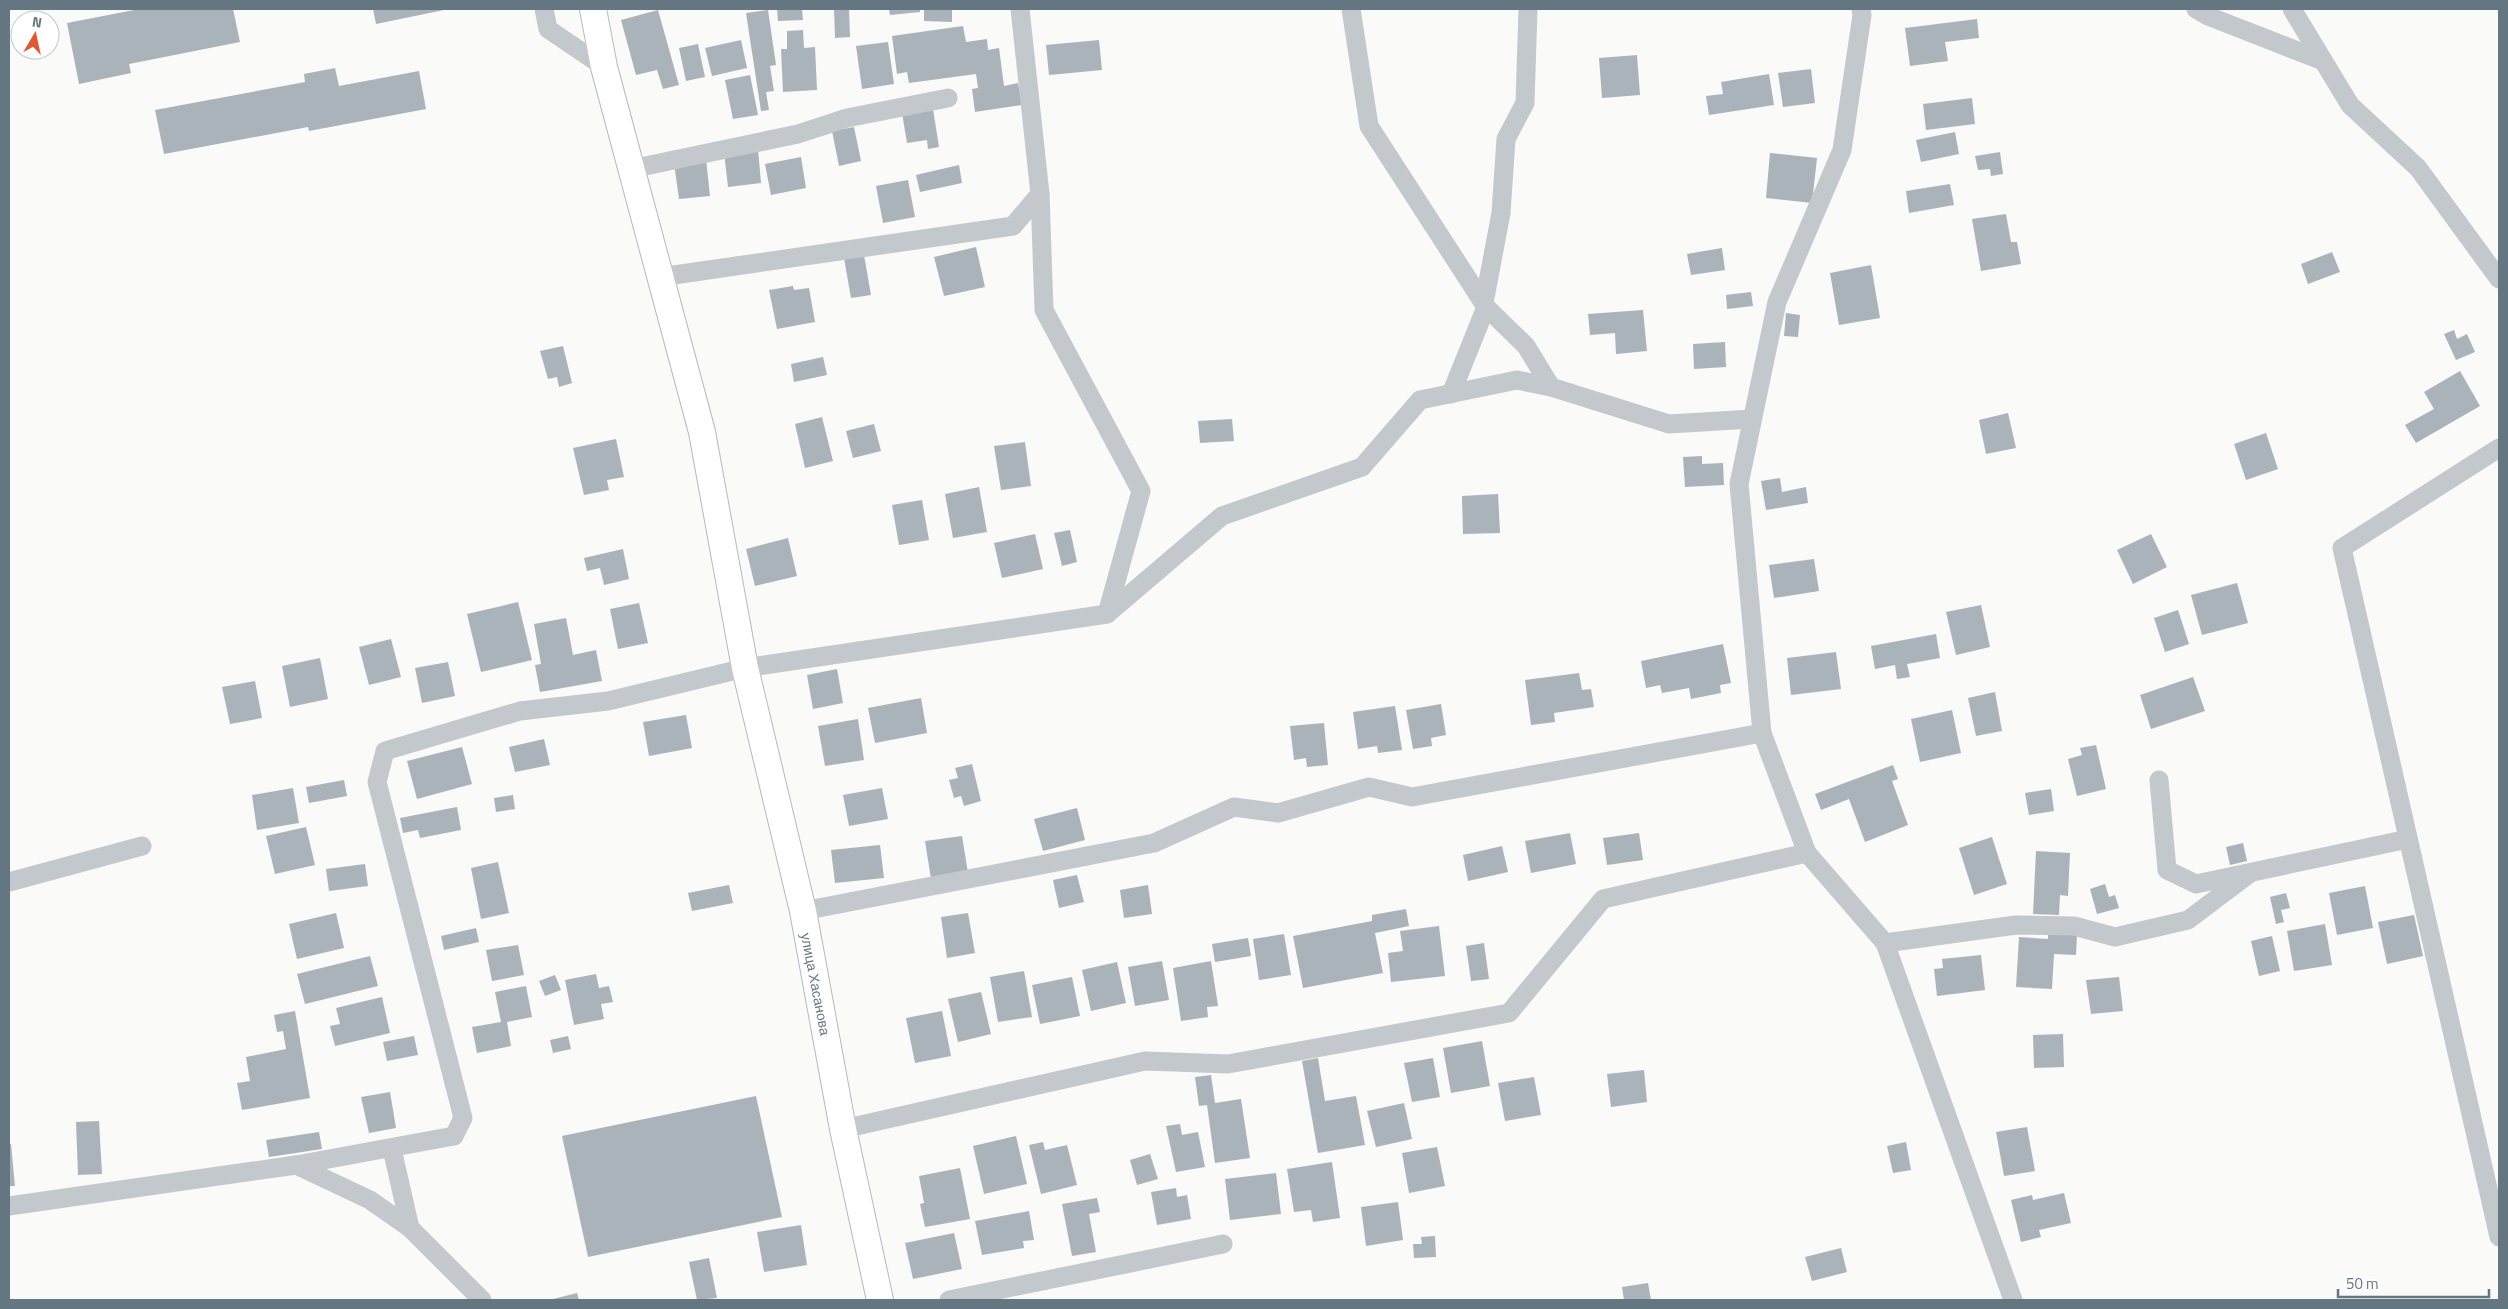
<svg xmlns="http://www.w3.org/2000/svg" width="2508" height="1309" font-family="'Titillium Web',sans-serif">
	<style>
		.building { fill: #aab3b9 }
		.lines { fill: none; stroke-linecap: round; stroke-linejoin: round }
		.secondary-casing { stroke: #b3babf; stroke-width: 28 }
		.street { stroke: #c3c8cc; stroke-width: 19 }
		.secondary { stroke: #fff; stroke-width: 26 }
		.labels { text-anchor: middle; dominant-baseline: central; stroke-width: 5; stroke-linejoin: round; paint-order: stroke }
		.street-label { font-size: 14px; fill: #657683; stroke: #fff }
	</style>
	<rect width="100%" height="100%" fill="#fafaf8"/>
	<!-- building -->
	<g class="building">
		<polygon points="139,9 233,9 240,42 129,64 131,73 79,84 67,23"/>
		<polygon points="373,9 444,9 444,10 376,24"/>
		<polygon points="777,9 802,9 803,20 778,21"/>
		<polygon points="834,9 849,9 850,37 835,38"/>
		<polygon points="889,9 920,9 920,12 890,15"/>
		<polygon points="924,9 952,9 952,22 924,21"/>
		<polygon points="658,10 679,85 663,89 657,70 636,75 621,20"/>
		<polygon points="768,10 776,65 770,66 774,91 766,92 769,110 761,111 746,13"/>
		<polygon points="1977,19 1979,38 1945,42 1948,61 1910,66 1905,28"/>
		<polygon points="963,26 966,42 987,39 988,50 999,48 1004,86 1018,83 1022,105 975,112 972,89 978,88 976,74 909,83 907,72 897,74 892,36"/>
		<polygon points="803,30 804,48 815,47 817,90 783,92 781,49 787,49 787,31"/>
		<polygon points="741,40 747,68 712,76 705,48"/>
		<polygon points="1099,40 1102,70 1049,75 1046,45"/>
		<polygon points="888,42 894,84 862,89 856,46"/>
		<polygon points="698,44 705,77 686,81 679,48"/>
		<polygon points="1637,55 1640,95 1602,98 1599,58"/>
		<polygon points="335,68 339,86 419,71 426,109 309,131 308,127 164,154 155,110 305,82 304,74"/>
		<polygon points="1811,69 1815,103 1783,107 1778,73"/>
		<polygon points="1769,74 1774,105 1709,115 1706,96 1723,94 1721,82"/>
		<polygon points="750,75 758,115 733,119 725,80"/>
		<polygon points="1972,98 1975,124 1926,130 1923,104"/>
		<polygon points="933,109 939,147 928,149 927,140 907,143 902,113"/>
		<polygon points="854,127 861,161 839,166 832,131"/>
		<polygon points="1955,132 1959,154 1921,162 1916,140"/>
		<polygon points="758,149 761,183 728,187 724,152"/>
		<polygon points="2000,152 2003,174 1991,176 1990,169 1978,170 1975,156"/>
		<polygon points="1770,153 1817,158 1812,203 1766,198"/>
		<polygon points="801,157 806,188 771,195 765,164"/>
		<polygon points="706,159 710,196 679,199 674,163"/>
		<polygon points="959,165 962,183 920,192 916,175"/>
		<polygon points="908,180 915,217 883,223 876,186"/>
		<polygon points="1950,184 1954,205 1909,213 1906,191"/>
		<polygon points="2006,214 2011,242 2017,242 2021,264 1981,271 1972,219"/>
		<polygon points="976,247 985,287 944,296 934,257"/>
		<polygon points="1722,248 1725,270 1691,275 1687,254"/>
		<polygon points="2332,252 2340,272 2308,284 2301,264"/>
		<polygon points="864,255 871,295 851,298 844,258"/>
		<polygon points="1871,265 1880,318 1839,325 1830,273"/>
		<polygon points="793,286 794,290 809,288 815,322 777,329 769,290"/>
		<polygon points="1751,292 1753,306 1727,309 1726,295"/>
		<polygon points="1643,310 1647,351 1616,354 1615,333 1590,335 1588,314"/>
		<polygon points="1786,313 1800,315 1798,337 1784,336"/>
		<polygon points="2454,330 2457,339 2467,334 2475,352 2456,360 2444,334"/>
		<polygon points="1725,342 1726,367 1694,369 1693,344"/>
		<polygon points="563,346 572,383 559,387 557,377 548,379 540,351"/>
		<polygon points="823,357 827,375 794,382 791,364"/>
		<polygon points="2460,371 2480,406 2416,443 2405,425 2434,409 2424,392"/>
		<polygon points="2008,413 2016,448 1986,454 1979,420"/>
		<polygon points="822,417 833,461 805,468 795,424"/>
		<polygon points="1232,419 1234,441 1200,443 1198,421"/>
		<polygon points="874,424 881,451 853,458 846,431"/>
		<polygon points="2266,433 2278,469 2246,480 2234,444"/>
		<polygon points="616,439 624,477 607,480 609,490 584,495 573,448"/>
		<polygon points="1025,442 1031,486 1001,490 994,446"/>
		<polygon points="1702,456 1702,464 1723,463 1724,485 1685,487 1683,457"/>
		<polygon points="1780,478 1782,492 1806,487 1808,503 1766,510 1761,481"/>
		<polygon points="979,487 987,532 953,538 945,494"/>
		<polygon points="1498,494 1500,533 1463,534 1462,496"/>
		<polygon points="922,500 929,540 899,545 892,505"/>
		<polygon points="1070,530 1077,562 1062,566 1054,533"/>
		<polygon points="1035,534 1043,569 1002,578 994,543"/>
		<polygon points="2151,534 2167,567 2133,584 2117,550"/>
		<polygon points="788,538 797,576 755,586 746,549"/>
		<polygon points="623,549 629,579 604,585 600,568 587,571 584,558"/>
		<polygon points="1814,559 1819,591 1774,598 1769,565"/>
		<polygon points="2237,583 2248,623 2202,635 2191,595"/>
		<polygon points="518,602 532,660 481,672 467,614"/>
		<polygon points="639,603 648,643 618,649 610,609"/>
		<polygon points="1981,605 1990,647 1956,655 1946,612"/>
		<polygon points="2178,610 2189,644 2165,652 2154,618"/>
		<polygon points="566,618 573,655 596,650 602,681 540,692 535,665 541,664 534,624"/>
		<polygon points="1936,634 1940,658 1907,664 1910,677 1897,679 1895,665 1875,669 1871,646"/>
		<polygon points="391,639 401,677 369,685 359,647"/>
		<polygon points="1723,644 1731,683 1720,685 1721,693 1691,699 1689,688 1662,693 1660,685 1646,688 1641,661"/>
		<polygon points="1836,652 1841,689 1791,695 1787,658"/>
		<polygon points="320,658 328,699 290,707 282,666"/>
		<polygon points="448,662 455,696 422,703 415,668"/>
		<polygon points="837,669 843,703 813,709 807,675"/>
		<polygon points="1579,673 1582,690 1591,689 1594,707 1554,713 1555,722 1531,725 1525,680"/>
		<polygon points="2193,677 2205,711 2151,729 2140,695"/>
		<polygon points="255,681 262,718 230,724 222,687"/>
		<polygon points="1995,692 2002,731 1976,736 1968,698"/>
		<polygon points="921,698 927,733 875,743 868,708"/>
		<polygon points="1441,704 1446,735 1431,738 1432,746 1413,749 1406,710"/>
		<polygon points="1395,706 1402,750 1378,753 1377,746 1358,749 1353,712"/>
		<polygon points="1952,710 1961,753 1920,762 1911,719"/>
		<polygon points="686,715 692,748 649,756 643,722"/>
		<polygon points="858,719 864,760 825,766 818,726"/>
		<polygon points="1324,723 1328,765 1307,767 1306,758 1294,760 1290,726"/>
		<polygon points="544,739 550,765 515,772 509,747"/>
		<polygon points="2096,745 2106,789 2077,796 2068,759 2082,755 2080,748"/>
		<polygon points="462,747 472,784 417,799 407,761"/>
		<polygon points="972,764 981,801 964,806 961,796 954,798 949,780 958,778 955,768"/>
		<polygon points="1893,765 1898,779 1892,781 1908,825 1865,842 1849,799 1821,810 1815,794"/>
		<polygon points="344,780 347,796 309,803 306,787"/>
		<polygon points="293,788 299,823 257,830 252,795"/>
		<polygon points="882,788 888,819 849,826 843,795"/>
		<polygon points="2051,789 2054,811 2029,815 2025,793"/>
		<polygon points="513,795 515,809 496,812 494,798"/>
		<polygon points="457,807 461,830 420,838 418,830 403,833 400,818"/>
		<polygon points="1077,808 1085,840 1043,851 1034,819"/>
		<polygon points="306,827 315,865 275,874 266,836"/>
		<polygon points="1570,833 1576,864 1531,873 1525,841"/>
		<polygon points="1639,833 1643,860 1607,865 1603,838"/>
		<polygon points="962,836 968,873 931,879 925,841"/>
		<polygon points="1992,837 2007,884 1974,895 1959,848"/>
		<polygon points="2243,843 2247,861 2230,865 2226,847"/>
		<polygon points="880,845 884,878 835,883 831,850"/>
		<polygon points="1502,846 1508,872 1468,881 1463,855"/>
		<polygon points="2036,851 2070,853 2068,896 2060,895 2059,915 2033,914"/>
		<polygon points="498,862 509,913 481,919 471,868"/>
		<polygon points="365,864 368,886 329,891 326,869"/>
		<polygon points="1077,875 1084,902 1059,908 1053,880"/>
		<polygon points="2105,884 2109,897 2115,895 2119,908 2097,914 2090,889"/>
		<polygon points="729,885 733,903 692,911 688,893"/>
		<polygon points="1148,885 1152,914 1124,918 1120,890"/>
		<polygon points="2365,886 2373,928 2337,935 2329,893"/>
		<polygon points="2286,893 2290,908 2281,910 2284,922 2276,924 2270,897"/>
		<polygon points="1406,909 1409,926 1375,933 1383,973 1303,988 1293,936 1372,921 1372,915"/>
		<polygon points="336,913 344,948 297,959 289,924"/>
		<polygon points="968,913 975,953 947,958 941,917"/>
		<polygon points="2414,915 2423,956 2387,964 2378,922"/>
		<polygon points="2325,924 2332,965 2294,971 2287,931"/>
		<polygon points="1439,926 1445,976 1391,982 1388,953 1403,951 1400,931"/>
		<polygon points="476,928 479,942 444,950 441,936"/>
		<polygon points="2048,933 2077,935 2076,955 2054,954 2052,989 2016,987 2019,937 2048,939"/>
		<polygon points="1284,934 1291,975 1259,980 1253,939"/>
		<polygon points="2272,936 2280,971 2259,976 2251,941"/>
		<polygon points="1248,938 1251,956 1215,962 1212,944"/>
		<polygon points="1484,943 1489,979 1471,981 1466,946"/>
		<polygon points="518,945 524,975 492,981 486,950"/>
		<polygon points="1981,955 1985,990 1937,996 1934,969 1943,968 1942,959"/>
		<polygon points="370,956 378,986 305,1004 297,974"/>
		<polygon points="1162,961 1169,1000 1135,1006 1128,967"/>
		<polygon points="1211,961 1218,1006 1207,1007 1208,1017 1181,1021 1173,968"/>
		<polygon points="1117,962 1126,1003 1091,1011 1082,970"/>
		<polygon points="1024,971 1032,1017 998,1022 990,977"/>
		<polygon points="596,974 599,988 609,986 613,1002 601,1004 604,1019 574,1025 565,980"/>
		<polygon points="555,975 561,990 545,996 539,981"/>
		<polygon points="1072,977 1080,1016 1040,1024 1032,985"/>
		<polygon points="2119,977 2123,1011 2091,1014 2086,980"/>
		<polygon points="526,986 532,1017 507,1022 511,1046 477,1053 472,1027 501,1022 495,992"/>
		<polygon points="981,992 991,1034 958,1042 948,999"/>
		<polygon points="382,997 390,1033 335,1046 330,1026 340,1024 336,1008"/>
		<polygon points="295,1011 310,1098 242,1110 237,1083 250,1081 246,1057 286,1049 283,1031 277,1032 274,1015"/>
		<polygon points="942,1011 951,1056 915,1063 906,1018"/>
		<polygon points="2063,1034 2064,1067 2034,1068 2033,1035"/>
		<polygon points="414,1036 418,1055 387,1061 383,1042"/>
		<polygon points="568,1036 571,1049 553,1053 550,1040"/>
		<polygon points="1482,1041 1490,1086 1451,1093 1443,1048"/>
		<polygon points="1318,1058 1325,1101 1356,1096 1365,1145 1318,1153 1302,1061"/>
		<polygon points="1433,1058 1440,1097 1412,1102 1404,1063"/>
		<polygon points="1644,1070 1647,1102 1611,1107 1607,1074"/>
		<polygon points="1211,1075 1215,1103 1241,1099 1250,1158 1215,1163 1207,1105 1199,1106 1195,1077"/>
		<polygon points="1534,1077 1541,1115 1505,1121 1498,1083"/>
		<polygon points="390,1092 396,1128 369,1133 361,1097"/>
		<polygon points="756,1096 782,1217 588,1257 562,1136"/>
		<polygon points="1404,1103 1412,1139 1376,1147 1367,1111"/>
		<polygon points="99,1121 102,1174 78,1175 76,1122"/>
		<polygon points="1180,1124 1182,1135 1198,1132 1205,1167 1176,1172 1166,1126"/>
		<polygon points="2027,1127 2035,1171 2004,1176 1996,1132"/>
		<polygon points="319,1132 322,1149 269,1157 266,1140"/>
		<polygon points="1016,1136 1027,1184 984,1194 973,1146"/>
		<polygon points="1043,1142 1045,1150 1067,1145 1077,1185 1041,1194 1029,1145"/>
		<polygon points="1906,1142 1911,1170 1893,1173 1887,1146"/>
		<polygon points="9,1144 11,1144 15,1186 9,1186"/>
		<polygon points="1437,1147 1445,1186 1409,1193 1402,1153"/>
		<polygon points="1150,1154 1158,1179 1137,1185 1130,1160"/>
		<polygon points="1332,1162 1340,1218 1313,1222 1311,1210 1294,1212 1287,1169"/>
		<polygon points="960,1168 970,1219 925,1227 920,1204 924,1203 919,1176"/>
		<polygon points="1276,1173 1281,1214 1230,1220 1225,1179"/>
		<polygon points="1176,1188 1177,1197 1187,1195 1191,1219 1157,1225 1151,1192"/>
		<polygon points="2064,1193 2071,1223 2039,1230 2041,1237 2021,1242 2011,1200 2032,1195 2033,1200"/>
		<polygon points="1097,1198 1100,1212 1089,1214 1096,1252 1072,1256 1062,1204"/>
		<polygon points="1398,1202 1403,1240 1366,1246 1361,1207"/>
		<polygon points="1029,1211 1034,1240 1023,1241 1024,1248 982,1255 975,1221"/>
		<polygon points="801,1225 807,1265 764,1272 757,1232"/>
		<polygon points="954,1233 962,1269 913,1279 905,1243"/>
		<polygon points="1435,1236 1436,1257 1414,1258 1413,1244 1422,1244 1421,1237"/>
		<polygon points="1841,1248 1847,1272 1812,1281 1805,1257"/>
		<polygon points="709,1258 717,1298 697,1300 689,1262"/>
		<polygon points="1648,1283 1651,1300 1624,1300 1622,1287"/>
		<polygon points="577,1293 579,1300 549,1300"/>
	</g>
	<g class="lines">
		<!-- secondary casing -->
		<g class="secondary-casing">
			<polyline id="secondary" points="593,9 604,67 702,432 745,668 803,911 843,1129 880,1300"/>
		</g>
		<!-- street -->
		<g class="street">
			<polyline points="544,9 548,29 604,67"/>
			<polyline points="1351,9 1369,126 1486,307 1451,394"/>
			<polyline points="1861,9 1862,15 1842,150 1777,302 1739,484 1762,733 1807,853 1885,943"/>
			<polyline points="2196,9 2208,16 2323,61"/>
			<polyline points="2292,9 2350,105 2418,168 2499,279"/>
			<polyline points="631,169 798,134 847,118 948,98"/>
			<polyline points="660,277 1013,226 1040,194 1020,9"/>
			<polyline points="1484,303 1501,213 1506,139 1525,103 1528,9"/>
			<polyline points="1486,307 1526,346 1551,387"/>
			<polyline points="2499,448 2342,548 2499,1237"/>
			<polyline points="1107,614 1222,516 1362,467 1420,400 1517,380 1551,387 1669,424 1752,419"/>
			<polyline points="2159,780 2167,870 2196,884 2408,839"/>
			<polyline points="9,882 142,846"/>
			<polyline points="803,911 1154,843 1234,807 1278,813 1369,787 1412,797 1762,733"/>
			<polyline points="843,1129 1145,1061 1228,1064 1509,1013 1603,899 1807,853"/>
			<polyline points="392,1149 410,1228 482,1300"/>
			<polyline points="296,1165 370,1200 410,1228"/>
			<polyline points="9,1206 296,1165 454,1136 463,1118 377,782 385,751 520,711 608,701 745,668 1107,614 1141,491 1044,310 1040,194"/>
			<polyline points="949,1300 1223,1244"/>
			<polyline points="2013,1300 1885,943 2016,925 2074,926 2115,937 2188,920 2249,874"/>
		</g>
		<!-- secondary -->
		<use href="#secondary" class="secondary"/>
	</g>
	<g class="labels">
		<!-- street labels -->
		<g class="street-label">
			<text transform="translate(816 984) rotate(79)">улица Хасанова</text>
		</g>
	</g>
	<!-- border -->
	<rect width="2508" height="1309" fill="none" stroke="#657683" stroke-width="20"/>
	<!-- north arrow -->
	<g transform="translate(35 35) rotate(9)"><circle r="24" fill="#ffffff" stroke="#c1c8cd"/>
	<path d="M0-4L9 19L0 12L-9 19Z" fill="#e4572e"/>
	<text y="-8" font-size="14" font-weight="bold" text-anchor="middle" fill="#657683">N</text>
	</g>
	<!-- scale -->
	<path d="M2338 1289v8h151v-8" fill="none" stroke="#657683" stroke-width="2.5"/>
	<text x="2346" y="1289" font-size="15" fill="#657683" stroke="#ffffff" stroke-width="4" paint-order="stroke">50 m</text>
</svg>
